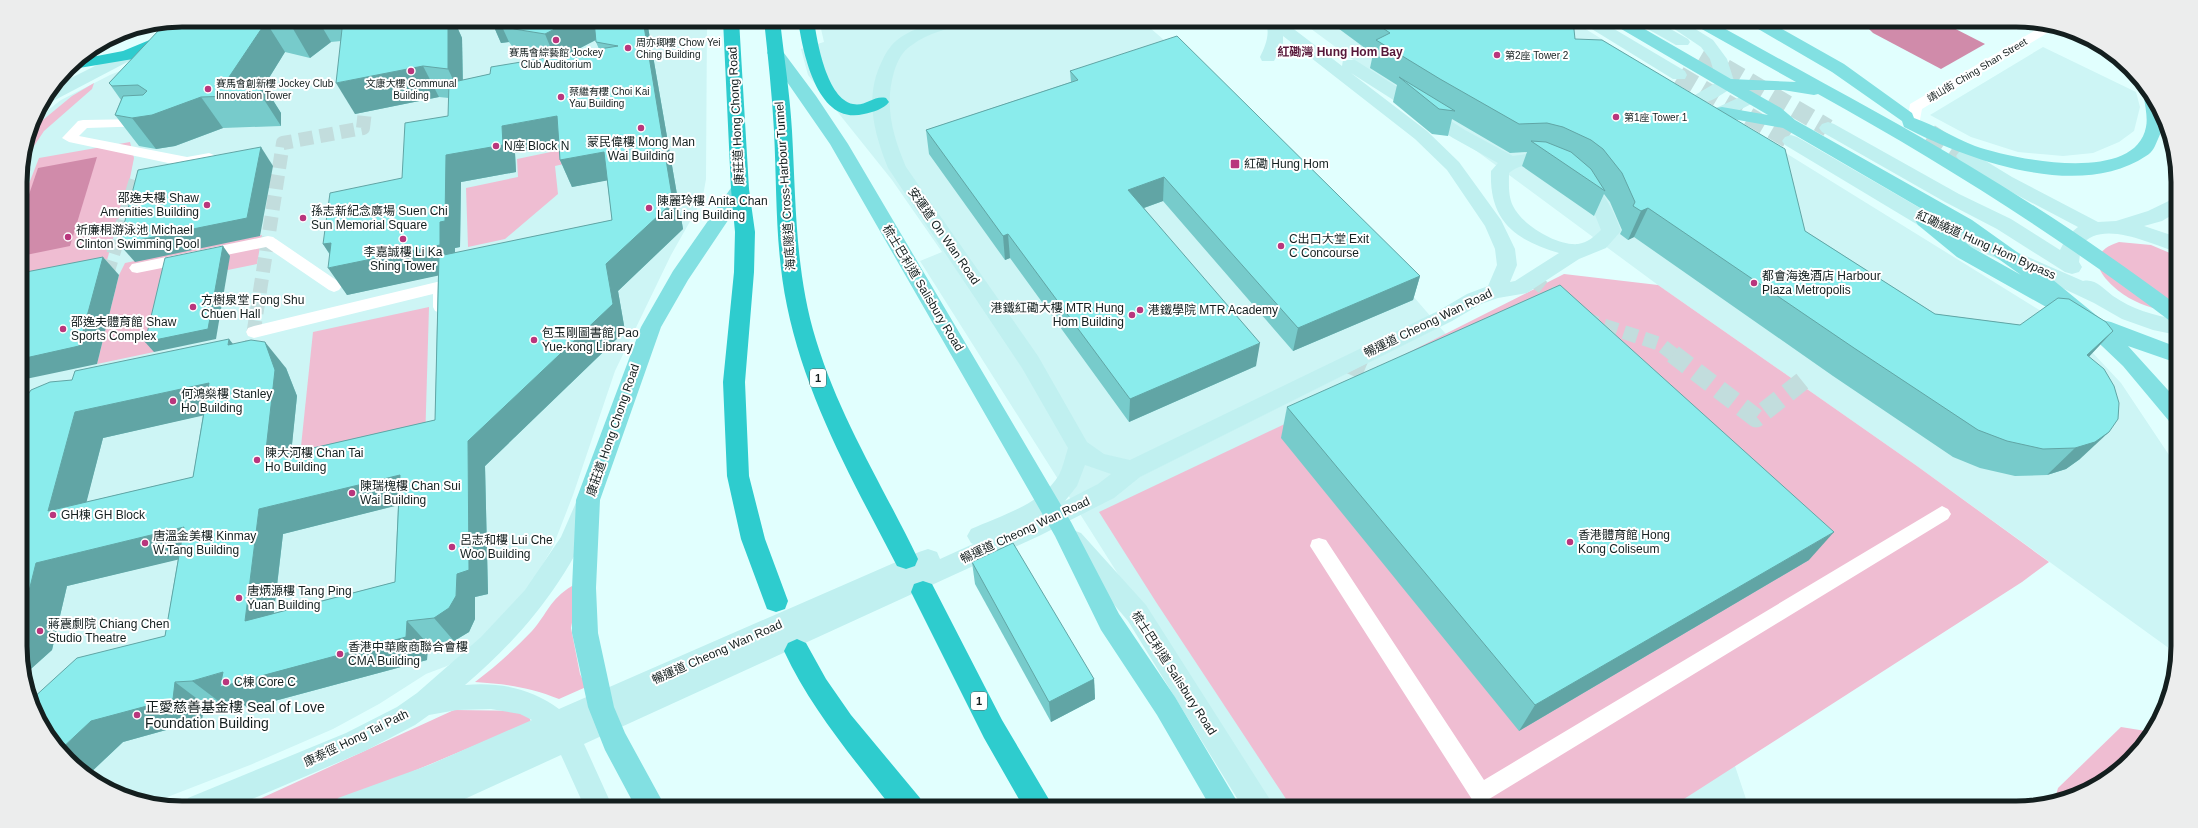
<svg xmlns="http://www.w3.org/2000/svg" width="2198" height="828" font-family="Helvetica,'Noto Sans TC',sans-serif">
	<style>
		.built { fill: #cdf5f5 }
		.green { fill: #efbdd2 }
		.water { fill: #d08baa }
		.lines { fill: none; stroke-linecap: round; stroke-linejoin: round }
		.street-tunnel-far1 { stroke: #c2dddd; stroke-width: 14; stroke-dasharray: 14 7; stroke-linecap: butt }
		.street-tunnel { stroke: #c2dddd; stroke-width: 19; stroke-dasharray: 19 10; stroke-linecap: butt }
		.secondary-tunnel { stroke: #c2dddd; stroke-width: 18; stroke-dasharray: 18 9; stroke-linecap: butt }
		.street { fill: #fff; fill-rule: evenodd }
		.secondary { fill: #c0f0f0; fill-rule: evenodd }
		.primary { fill: #82e0e2; fill-rule: evenodd }
		.highway { fill: #2eccce; fill-rule: evenodd }
		.wall { fill: #77cbcb; fill-rule: evenodd }
		.shaded-wall { fill: #61a5a5 }
		.building { fill: #8aecec; stroke: #61a5a5; fill-rule: evenodd }
		.poi-dot { fill: #b9367d; stroke: #fff; stroke-width: 1.5 }
		.labels { text-anchor: middle; dominant-baseline: central; stroke-width: 4; stroke-linejoin: round; paint-order: stroke }
		.far-poi-label { font-size: 10px; fill: #141f1f; stroke: #fff; text-anchor: start }
		.far-street-label { font-size: 10px; fill: #141f1f; stroke: #fff }
		.shield { fill: #fff; stroke: #5a6262; stroke-width: 1 }
		.shield-label { font-size: 11px; font-weight: bold; fill: #141f1f }
		.far-quarter-label { font-size: 12px; font-weight: bold; fill: #561739; stroke: #fff }
		.street-label { font-size: 12px; fill: #141f1f; stroke: #fff }
		.poi-label { font-size: 12px; fill: #141f1f; stroke: #fff; text-anchor: start }
		.near-poi-label { font-size: 14px; fill: #141f1f; stroke: #fff; text-anchor: start }
		.rim { fill: none; stroke: #141f1f; stroke-width: 5 }
	</style>
	<rect width="100%" height="100%" fill="#e1fffe"/>
	<!-- built -->
	<g class="built">
		<polygon points="244,20 707,20 706,179 703,196 697,209 671,255 615,371 573,495 552,549 524,595 468,654 447,666 426,674 379,704 333,729 250,765 152,803 130,799 92,781 60,753 37,718 23,678 20,171 34,121 61,100 110,75"/>
		<polygon points="819,20 1141,20 1211,81 1413,296 1483,377 1735,766 1749,808 1266,808 920,261 942,252 892,180 808,75 801,49 824,42"/>
		<polygon points="1299,20 1571,20 2062,324 2091,351 2121,383 2177,467 2177,654 1917,466 1658,285"/>
		<polygon points="2043,47 2136,92 2140,107 2134,131 2119,142 2093,153 2063,156 2018,152 1971,137 1930,115"/>
	</g>
	<!-- green -->
	<g class="green">
		<polygon points="94,83 92,89 44,131 22,164 32,129 72,96"/>
		<polygon points="130,142 134,158 130,178 102,278 21,294 21,204 39,158"/>
		<polygon points="594,143 595,157 555,166 558,194 505,239 468,247 466,188 518,177 517,159"/>
		<polygon points="262,235 257,264 169,282 154,352 97,364 119,275 125,263"/>
		<path d="M2119 242 2151 245 2177 256V312C2161 311 2143 306 2129 298 2106 284 2078 255 2119 242Z"/>
		<polygon points="1564,274 1658,285 1917,466 2049,562 2022,582 1670,808 1292,808 1156,602 1099,512 1306,414 1326,394"/>
		<polygon points="429,307 425,444 298,475 313,332"/>
		<path d="M572 586 578 590 571 628 580 674 586 687 559 699C529 687 506 684 475 682 495 667 514 650 532 631 548 613 549 600 572 586Z"/>
		<polygon points="454,710 527,711 531,722 378,786 318,808 240,808"/>
		<path d="M2121 727 2152 732C2133 767 2092 795 2054 802L2058 788Z"/>
	</g>
	<!-- water -->
	<g class="water">
		<polygon points="1860,20 1938,20 1985,44 1941,69 1873,33"/>
		<polygon points="97,157 70,246 21,256 21,218 38,168"/>
	</g>
	<g class="lines">
		<!-- street-tunnel-far1 -->
		<g class="street-tunnel-far1">
			<polyline points="107,274 136,180 157,176"/>
			<polyline points="1532,279 1553,295 1548,307 1545,308"/>
			<polyline points="1584,319 1660,344 1674,355"/>
			<polyline points="250,355 283,143 363,128 365,111"/>
		</g>
		<!-- street-tunnel -->
		<g class="street-tunnel">
			<polyline points="1673,354 1756,418 1810,375"/>
			<polyline points="248,361 250,354"/>
			<polyline points="1347,363 1385,379 1388,378"/>
		</g>
		<!-- secondary-tunnel -->
		<g class="secondary-tunnel">
			<polyline points="1702,54 1828,128"/>
			<polyline points="1679,75 1791,141"/>
			<polyline points="1930,133 1965,156"/>
		</g>
		<!-- street -->
		<g class="street">
			<polygon points="2044,25 2057,27 1922,109 1919,125 1909,125 1907,122 1910,104"/>
			<polygon points="143,119 150,123 148,126 87,128 79,136 187,157 209,153 214,155 216,158 214,161 187,167 69,142 62,138 78,121 83,120"/>
			<polygon points="268,236 273,237 339,282 342,286 339,290 334,292 329,290 266,247 137,273 132,272 129,268 132,264 137,263"/>
			<path d="M441 281 446 283C450 290 451 304 447 311L441 313 435 311 433 307V294L254 338 248 336 246 332 248 328 254 326Z"/>
			<polygon points="1942,506 1948,509 1951,514 1948,519 1481,804 1473,801 1310,546 1312,540 1319,538 1326,540 1484,780"/>
		</g>
		<!-- secondary -->
		<g class="secondary">
			<path d="M943 20H968L966 23C948 29 928 33 912 45 902 51 897 62 894 72 884 106 893 136 906 167L1038 356 1087 442 1104 454 1130 460 1438 311 1467 294 1488 286 1497 265 1495 249 1485 226 1447 170 1415 139 1283 36V43L1274 61H1262L1260 57C1265 47 1272 31 1264 20H1282L1342 66 1343 60H1355L1465 130 1513 156 1532 153 1559 160 1562 164 1559 168C1540 173 1529 157 1509 173 1509 184 1508 196 1513 206 1522 225 1557 246 1578 244 1587 243 1595 236 1601 230L1591 205 1571 181 1573 177C1596 171 1615 213 1621 231L1606 248 1579 259 1527 293 1498 298 1481 304 1452 321 1140 477 1114 498 1039 536 584 744 613 808H585L561 755 445 808H396L398 803 385 808H334L338 798 429 765 532 720 520 714 491 709 457 710 429 715 415 725 365 751 231 808H184L188 798 346 733 397 707 417 693 481 637 525 590 561 537 578 498 586 495 594 498 598 505C571 577 523 636 465 685 499 682 531 688 559 709L919 552 928 549 937 552 940 559 973 544 971 543 967 536 971 529C1000 516 1042 504 1059 475 1063 467 1065 457 1068 448L1022 368 888 168C874 133 864 97 882 61 886 52 892 43 901 37 913 29 929 24 943 20ZM1351 73 1453 138 1498 163 1491 171C1489 220 1514 240 1559 253L1515 281 1510 282 1517 265 1515 249 1501 220 1459 162 1427 131ZM1085 465 1111 474 1098 484 1065 501 1077 486Z"/>
			<polygon points="1580,20 1599,20 1685,71 1687,75 1685,79 1673,79 1582,23"/>
			<polygon points="1635,20 1655,20 1688,39 1690,42 1688,45 1676,45 1637,23"/>
			<path d="M1661 20H1681L1713 40 1727 59 1735 84 1732 88C1721 94 1708 106 1695 103L1692 99 1695 95 1717 82 1710 59 1701 47Z"/>
			<polygon points="127,50 133,51 135,55 133,59 53,101 43,101 55,86"/>
			<polygon points="1749,93 1755,94 1758,98 1755,102 1728,116 1722,117 1716,116 1713,112 1716,108"/>
			<path d="M1828 122 1834 124 1959 194 2011 219 2060 250 2067 236 2078 227 1998 185 1959 160 1956 156 1959 152 1965 150 1971 152 2012 177 2098 222 2116 221 2148 211 2177 197V212L2162 221 2144 226 2177 237V252C2152 245 2101 218 2081 246L2079 262 2082 267 2079 272 2072 274 2065 272 1997 229 1945 202 1822 132 1819 128 1822 124Z"/>
			<path d="M1791 135 1797 137 1932 215 2083 281C2095 278 2104 289 2113 296 2132 309 2154 316 2177 319V335L2153 330 2122 319 2094 303 2026 271 1918 225 1785 145 1782 141 1785 137Z"/>
			<polygon points="1073,530 1081,533 1146,605 1269,798 1273,808 1243,808 1128,621 1065,547 1061,540 1065,533"/>
		</g>
		<!-- primary -->
		<g class="primary">
			<path d="M1609 20H1629L1731 79 1796 82 1691 23 1689 20H1709C1795 68 1883 114 1968 165 2040 208 2110 255 2177 305V323L2170 321C2058 236 1941 162 1818 94L1814 95 1783 90H1749L1781 108 1795 120 1972 220 2031 262 2102 320 2111 322 2177 347V363L2128 346 2177 400V423L2169 421 2123 366 2062 308 2055 310 2048 308 1957 257 1918 225 1915 220 1918 215 1925 214 1932 215 1971 247 2021 275 1958 230 1783 128 1716 116 1713 112 1716 108 1722 107 1768 115 1611 23Z"/>
			<path d="M1746 20H1766L1844 64 1912 113 1914 118C1935 125 1954 138 1975 146 2012 159 2135 185 2146 127 2148 118 2145 106 2144 97L2150 93C2161 111 2168 118 2158 139 2155 146 2153 152 2146 156 2079 201 1968 160 1904 127L1902 121 1832 72 1748 23Z"/>
			<polygon points="775,48 781,49 816,96 848,144 1071,522 1119,614 1175,697 1241,808 1211,808 1157,715 1101,630 1055,536 830,144 767,53 769,49"/>
			<polygon points="740,183 747,185 749,189 688,280 661,327 600,500 596,588 598,633 614,707 625,733 666,808 636,808 605,750 588,707 572,633 572,588 576,500 641,327 673,271 733,185"/>
		</g>
		<!-- highway -->
		<g class="highway">
			<polygon points="198,20 220,20 218,23 133,59 67,70 76,60 123,51"/>
			<polygon points="723,20 739,20 749,189 755,232 754,272 745,382 749,476 765,539 788,601 785,609 776,612 767,609 764,601 741,539 727,476 723,382 734,272 735,232 731,189"/>
			<path d="M764 20H780C784 57 790 94 792 131 796 202 795 272 816 340 840 419 883 486 918 559L915 566 906 569 897 566C854 483 806 399 787 306 775 248 777 190 774 131 772 94 768 57 764 20Z"/>
			<path d="M798 20H814C817 42 827 99 853 104 865 107 874 95 886 98L889 102C884 109 873 112 864 114 817 126 803 53 798 20Z"/>
			<polygon points="923,581 932,584 1002,720 1054,808 1024,808 984,738 911,592 914,584"/>
			<path d="M797 639 806 643 826 679 851 715 920 798 924 808H892C853 758 811 709 784 651L788 643Z"/>
		</g>
	</g>
	<!-- wall -->
	<g class="wall">
		<path d="M182 20H454L462 38 463 80 490 74 543 58 526 56 515 50 509 42 501 43 491 20H660L648 27 683 229 618 291 625 331 485 466 488 594 475 597V619L469 632 454 641 428 644 427 660 248 708 236 699 221 703 204 704 202 720 123 742 87 776 60 753 165 636 178 559 67 586 52 650 23 676 22 403 72 380 233 344 286 368 297 396 291 453 435 420 438 275 347 295 330 255 323 244 402 178 448 116 449 98 439 97 355 114 341 41 331 42 310 58 285 52 264 86 281 113V126L223 128 175 146 156 149 139 146 115 115 121 100 109 83ZM596 40V42L599 49 568 54ZM559 145 560 160 572 187 607 180 612 220 455 253V248L460 247 461 182 516 172 515 153ZM203 415 193 477 86 502 103 438ZM398 505 395 582 274 613 283 534Z"/>
		<polygon points="1327,20 1570,20 1575,39 1805,231 1935,314 2020,325 2113,331 2089,356 2080,459 2066,469 2047,475 2015,476 1980,468 1953,457 1833,376 1634,237 1628,240 1620,234 1622,230 1610,202 1604,194 1594,216 1522,166 1527,152 1510,153 1452,119 1448,136 1432,134 1393,102 1397,85 1370,68 1373,54"/>
		<polygon points="1070,71 1420,276 1413,300 1293,351 1163,201 1144,208 1256,366 1129,422 1010,258 1005,260 929,154 926,130 1071,82"/>
		<polygon points="1287,407 1809,560 1519,731 1281,438"/>
		<polygon points="972,562 1094,679 1095,699 1051,722 975,584"/>
	</g>
	<!-- shaded-wall -->
	<g class="shaded-wall">
		<polygon points="301,20 318,20 331,42 310,58 292,27"/>
		<polygon points="354,20 399,20 350,24"/>
		<polygon points="448,20 454,20 462,38 463,100 448,69"/>
		<polygon points="491,20 499,20 509,42 501,43"/>
		<polygon points="572,20 597,20 603,36 556,61 545,34"/>
		<polygon points="643,20 660,20 648,27 683,229 618,291 625,331 485,466 488,594 475,597 475,619 469,632 454,641 434,618 457,574 468,441 606,264"/>
		<polygon points="266,22 285,52 264,86 281,113 281,126 261,95 227,80"/>
		<polygon points="423,66 439,97 355,114 336,83"/>
		<polygon points="201,97 223,128 175,146 156,149 132,118"/>
		<polygon points="557,116 569,143 515,153 516,172 461,182 460,247 455,248 455,272 347,295 328,268 338,266 323,244 440,222 446,155 502,126"/>
		<polygon points="261,147 273,166 260,236 135,262 119,244"/>
		<polygon points="604,152 615,179 572,187 560,160"/>
		<polygon points="1164,177 1163,201 1127,214 1128,190"/>
		<polygon points="1648,208 1634,237 1628,240 1641,211"/>
		<polygon points="1008,234 1010,258 1005,260 1003,236"/>
		<polygon points="223,246 230,256 216,339 154,352 145,342"/>
		<polygon points="103,257 119,275 97,364 21,380 21,359"/>
		<polygon points="1420,276 1413,300 1293,351 1298,328"/>
		<polygon points="2113,331 2086,360 2087,355"/>
		<polygon points="229,339 250,365 228,345"/>
		<polygon points="265,342 286,368 297,396 288,484 265,459"/>
		<polygon points="1260,343 1256,366 1129,422 1130,399"/>
		<polygon points="209,383 232,409 103,438 78,535 48,511 75,412"/>
		<polygon points="2109,432 2080,459 2066,469 2047,475 2075,448"/>
		<polygon points="400,475 419,500 283,534 270,644 245,621 259,509"/>
		<polygon points="184,527 210,552 67,586 52,650 23,676 23,615 36,563"/>
		<polygon points="1834,532 1809,560 1519,731 1535,705"/>
		<polygon points="407,621 428,644 427,660 248,708 236,699 221,703 192,681"/>
		<polygon points="1094,679 1095,699 1051,722 1049,702"/>
		<polygon points="175,682 204,704 202,720 123,742 87,776 60,753 59,751 91,721"/>
	</g>
	<!-- building -->
	<g class="building">
		<polygon points="182,20 301,20 292,27 266,22 227,80 261,82 261,95 201,97 152,115 132,118 115,115 123,96 143,95 147,91 138,85 112,86 109,83 159,30 178,21"/>
		<polygon points="343,20 354,20 350,24 372,20 448,20 448,69 423,66 336,83"/>
		<polygon points="501,20 572,20 545,34 514,29 503,23"/>
		<path d="M594 20H643L673 202 606 264 613 304 468 441 469 570 457 574 456 596 449 608 434 618 407 621 406 637 220 687 223 672 192 681 175 682 173 699 91 721 59 751 37 718 31 700 77 658 165 636 184 527 36 563 23 615 22 403 31 390 50 382 72 380 75 371 229 339 228 345 251 340 265 342 275 370 265 459 435 420 439 256 612 220 604 152 560 160 557 116 502 126 503 145 446 155 445 221 440 222V245L328 268 331 243 323 244 330 193 402 178 405 123 448 116 449 83 490 74 491 67 618 46 596 42ZM209 383 193 477 48 511 75 412ZM400 475 395 582 245 621 259 509Z"/>
		<polygon points="1371,20 1573,20 1575,39 1602,40 1785,149 1805,231 1935,314 2020,325 2058,298 2069,299 2106,322 2113,331 2087,355 2104,369 2114,386 2119,403 2118,419 2109,432 2095,442 2075,448 2043,449 2007,441 1978,430 1854,348 1648,208 1641,211 1633,206 1635,202 1622,173 1603,149 1591,140 1563,127 1547,123 1519,124 1440,79 1376,40 1390,33"/>
		<polygon points="1177,36 1420,276 1298,328 1164,177 1128,190 1260,343 1130,399 1008,234 1003,236 926,130 1078,80 1070,71"/>
		<polygon points="1399,77 1455,111 1439,109"/>
		<polygon points="1531,141 1546,142 1571,152 1591,169 1605,191"/>
		<polygon points="261,147 247,218 119,244 138,170"/>
		<polygon points="223,246 208,329 145,342 165,258"/>
		<polygon points="103,257 79,346 21,359 21,273"/>
		<polygon points="1560,285 1834,532 1535,705 1287,407"/>
		<polygon points="1013,543 1094,679 1049,702 972,562"/>
	</g>
	<!-- markers -->
	<g class="poi-dot">
		<circle cx="556" cy="40" r="4"/>
		<circle cx="628" cy="48" r="4"/>
		<circle cx="1497" cy="55" r="4"/>
		<circle cx="411" cy="71" r="4"/>
		<circle cx="208" cy="89" r="4"/>
		<circle cx="561" cy="97" r="4"/>
		<circle cx="1616" cy="117" r="4"/>
		<circle cx="641" cy="128" r="4"/>
		<circle cx="496" cy="146" r="4"/>
		<rect x="1230" y="159" width="10" height="10" rx="2"/>
		<circle cx="207" cy="205" r="4"/>
		<circle cx="649" cy="208" r="4"/>
		<circle cx="303" cy="218" r="4"/>
		<circle cx="68" cy="237" r="4"/>
		<circle cx="403" cy="239" r="4"/>
		<circle cx="1281" cy="246" r="4"/>
		<circle cx="1754" cy="283" r="4"/>
		<circle cx="193" cy="307" r="4"/>
		<circle cx="1140" cy="310" r="4"/>
		<circle cx="1132" cy="315" r="4"/>
		<circle cx="63" cy="329" r="4"/>
		<circle cx="534" cy="340" r="4"/>
		<circle cx="173" cy="401" r="4"/>
		<circle cx="257" cy="460" r="4"/>
		<circle cx="352" cy="493" r="4"/>
		<circle cx="53" cy="515" r="4"/>
		<circle cx="1570" cy="542" r="4"/>
		<circle cx="145" cy="543" r="4"/>
		<circle cx="452" cy="547" r="4"/>
		<circle cx="239" cy="598" r="4"/>
		<circle cx="40" cy="631" r="4"/>
		<circle cx="340" cy="654" r="4"/>
		<circle cx="226" cy="682" r="4"/>
		<circle cx="137" cy="715" r="4"/>
	</g>
	<g class="labels">
		<!-- far-poi labels -->
		<g class="far-poi-label">
			<text x="636" y="42">周亦卿樓 Chow Yei<tspan x="636" dy="12">Ching Building</tspan></text>
			<text x="556" y="52" text-anchor="middle">賽馬會綜藝館 Jockey<tspan x="556" dy="12">Club Auditorium</tspan></text>
			<text x="1505" y="55">第2座 Tower 2</text>
			<text x="216" y="83">賽馬會創新樓 Jockey Club<tspan x="216" dy="12">Innovation Tower</tspan></text>
			<text x="411" y="83" text-anchor="middle">文康大樓 Communal<tspan x="411" dy="12">Building</tspan></text>
			<text x="569" y="91">蔡繼有樓 Choi Kai<tspan x="569" dy="12">Yau Building</tspan></text>
			<text x="1624" y="117">第1座 Tower 1</text>
		</g>
		<!-- far-street labels -->
		<g class="far-street-label">
			<text transform="translate(1977 70) rotate(-31)">靖山街 Ching Shan Street</text>
		</g>
		<!-- shield labels -->
		<g class="shield">
			<rect x="810" y="369" width="16" height="18" rx="3"/>
			<rect x="971" y="692" width="16" height="18" rx="3"/>
		</g>
		<g class="shield-label">
			<text x="818" y="378">1</text>
			<text x="979" y="701">1</text>
		</g>
		<!-- far-quarter labels -->
		<g class="far-quarter-label">
			<text x="1340" y="52">紅磡灣 Hung Hom Bay</text>
		</g>
		<!-- street labels -->
		<g class="street-label">
			<text transform="translate(736 116) rotate(-93)">康莊道 Hong Chong Road</text>
			<text transform="translate(785 186) rotate(-94)">海底隧道 Cross-Harbour Tunnel</text>
			<text transform="translate(944 236) rotate(55)">安運道 On Wan Road</text>
			<text transform="translate(1986 245) rotate(24)">紅磡繞道 Hung Hom Bypass</text>
			<text transform="translate(923 288) rotate(59)">梳士巴利道 Salisbury Road</text>
			<text transform="translate(1428 323) rotate(-26)">暢運道 Cheong Wan Road</text>
			<text transform="translate(613 430) rotate(-71)">康莊道 Hong Chong Road</text>
			<text transform="translate(1025 530) rotate(-25)">暢運道 Cheong Wan Road</text>
			<text transform="translate(717 652) rotate(-24)">暢運道 Cheong Wan Road</text>
			<text transform="translate(1174 673) rotate(57)">梳士巴利道 Salisbury Road</text>
			<text transform="translate(356 738) rotate(-26)">康泰徑 Hong Tai Path</text>
		</g>
		<!-- poi labels -->
		<g class="poi-label">
			<text x="641" y="142" text-anchor="middle">蒙民偉樓 Mong Man<tspan x="641" dy="14">Wai Building</tspan></text>
			<text x="504" y="146">N座 Block N</text>
			<text x="1244" y="164">紅磡 Hung Hom</text>
			<text x="199" y="198" text-anchor="end">邵逸夫樓 Shaw<tspan x="199" dy="14">Amenities Building</tspan></text>
			<text x="657" y="201">陳麗玲樓 Anita Chan<tspan x="657" dy="14">Lai Ling Building</tspan></text>
			<text x="311" y="211">孫志新紀念廣場 Suen Chi<tspan x="311" dy="14">Sun Memorial Square</tspan></text>
			<text x="76" y="230">祈廉桐游泳池 Michael<tspan x="76" dy="14">Clinton Swimming Pool</tspan></text>
			<text x="1289" y="239">C出口大堂 Exit<tspan x="1289" dy="14">C Concourse</tspan></text>
			<text x="403" y="252" text-anchor="middle">李嘉誠樓 Li Ka<tspan x="403" dy="14">Shing Tower</tspan></text>
			<text x="1762" y="276">都會海逸酒店 Harbour<tspan x="1762" dy="14">Plaza Metropolis</tspan></text>
			<text x="201" y="300">方樹泉堂 Fong Shu<tspan x="201" dy="14">Chuen Hall</tspan></text>
			<text x="1124" y="308" text-anchor="end">港鐵紅磡大樓 MTR Hung<tspan x="1124" dy="14">Hom Building</tspan></text>
			<text x="1148" y="310">港鐵學院 MTR Academy</text>
			<text x="71" y="322">邵逸夫體育館 Shaw<tspan x="71" dy="14">Sports Complex</tspan></text>
			<text x="542" y="333">包玉剛圖書館 Pao<tspan x="542" dy="14">Yue-kong Library</tspan></text>
			<text x="181" y="394">何鴻燊樓 Stanley<tspan x="181" dy="14">Ho Building</tspan></text>
			<text x="265" y="453">陳大河樓 Chan Tai<tspan x="265" dy="14">Ho Building</tspan></text>
			<text x="360" y="486">陳瑞槐樓 Chan Sui<tspan x="360" dy="14">Wai Building</tspan></text>
			<text x="61" y="515">GH棟 GH Block</text>
			<text x="1578" y="535">香港體育館 Hong<tspan x="1578" dy="14">Kong Coliseum</tspan></text>
			<text x="153" y="536">唐溫金美樓 Kinmay<tspan x="153" dy="14">W.Tang Building</tspan></text>
			<text x="460" y="540">呂志和樓 Lui Che<tspan x="460" dy="14">Woo Building</tspan></text>
			<text x="247" y="591">唐炳源樓 Tang Ping<tspan x="247" dy="14">Yuan Building</tspan></text>
			<text x="48" y="624">蔣震劇院 Chiang Chen<tspan x="48" dy="14">Studio Theatre</tspan></text>
			<text x="348" y="647">香港中華廠商聯合會樓<tspan x="348" dy="14">CMA Building</tspan></text>
			<text x="234" y="682">C棟 Core C</text>
		</g>
		<!-- near-poi labels -->
		<g class="near-poi-label">
			<text x="145" y="707">正愛慈善基金樓 Seal of Love<tspan x="145" dy="16">Foundation Building</tspan></text>
		</g>
	</g>
	<!-- crop -->
	<path d="M0 0H2198V828H0ZM182 27H2016A155 155 0 0 1 2171 182V646A155 155 0 0 1 2016 801H182A155 155 0 0 1 27 646V182A155 155 0 0 1 182 27Z" fill="#eceded" fill-rule="evenodd"/>
	<path class="rim" d="M182 27H2016A155 155 0 0 1 2171 182V646A155 155 0 0 1 2016 801H182A155 155 0 0 1 27 646V182A155 155 0 0 1 182 27Z"/>
</svg>
